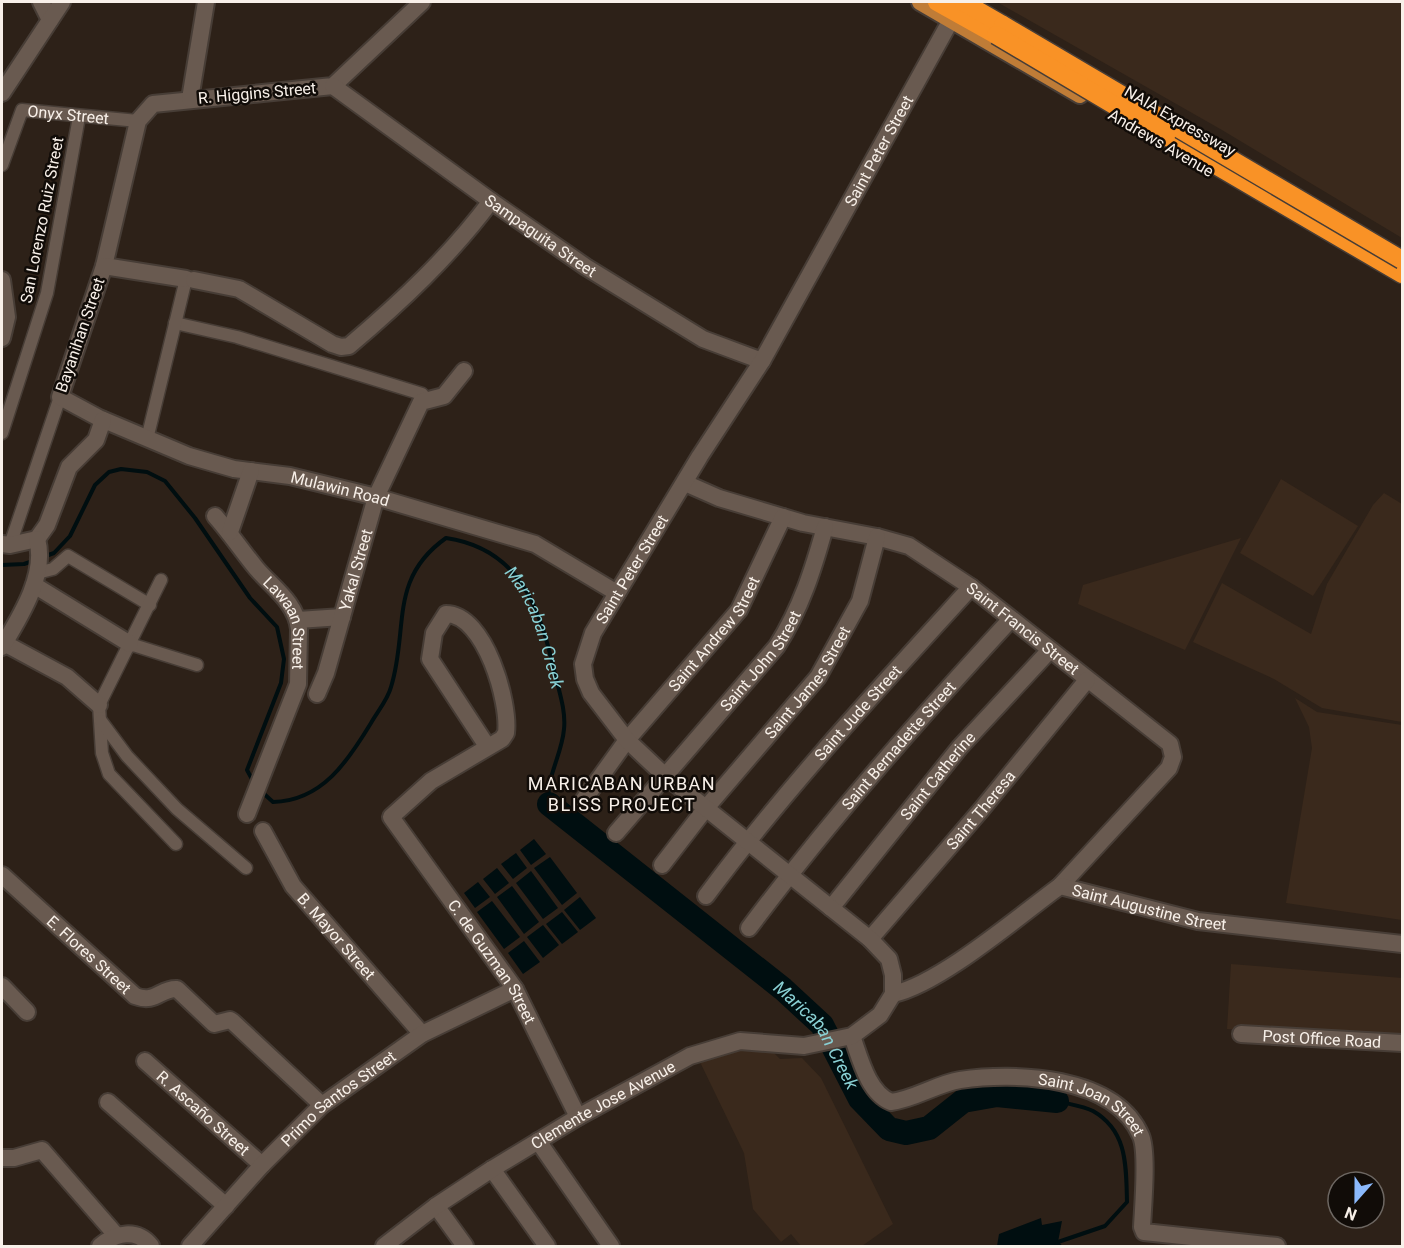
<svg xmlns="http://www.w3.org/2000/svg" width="1404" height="1248" font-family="Roboto,sans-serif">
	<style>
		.built { fill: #3a291c }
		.water { fill: #000e10 }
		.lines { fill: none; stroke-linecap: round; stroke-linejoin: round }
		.stream { stroke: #000e10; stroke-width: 4 }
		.river { stroke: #000e10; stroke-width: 24 }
		.pedestrian-casing { stroke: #473d36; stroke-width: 15 }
		.minor-casing { stroke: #473d36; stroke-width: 20 }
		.tertiary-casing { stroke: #473d36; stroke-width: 20 }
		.primary-casing { stroke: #473d36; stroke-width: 20 }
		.motorway-casing { stroke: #473d36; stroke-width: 21 }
		.pedestrian { stroke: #695a50; stroke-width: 12 }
		.minor { stroke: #695a50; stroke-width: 16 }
		.tertiary { stroke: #695a50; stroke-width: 16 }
		.primary { stroke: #bf7c37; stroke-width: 16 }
		.motorway { stroke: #f99226; stroke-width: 18 }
		.motorway-bridge-casing { stroke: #473d36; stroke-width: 21; stroke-linecap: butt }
		.motorway-bridge { stroke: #f99226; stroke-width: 18 }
		.labels { text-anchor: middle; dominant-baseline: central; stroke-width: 5; stroke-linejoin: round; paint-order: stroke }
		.street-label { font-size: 16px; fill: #f8f0e9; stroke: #110c08 }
		.water-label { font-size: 18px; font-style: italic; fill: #89d0d4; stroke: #110c08 }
		.neighbourhood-label { font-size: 18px; letter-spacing: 1.5px; fill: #f8f0e9; stroke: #110c08 }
	</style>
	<rect width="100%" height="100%" fill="#2d2118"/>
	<!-- built -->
	<g class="built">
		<polygon points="997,2 1402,2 1402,238 1222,130"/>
		<polygon points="1281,479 1358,526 1313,596 1240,553"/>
		<polygon points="1384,493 1402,504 1402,722 1322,708 1274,679 1193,642 1222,583 1311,634 1327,584 1373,505"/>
		<polygon points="1241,538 1185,650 1078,604 1083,585"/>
		<polygon points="1295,698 1317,712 1402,725 1402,920 1286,903 1312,748 1309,727"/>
		<polygon points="1231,964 1402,978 1402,1042 1227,1029"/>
		<polygon points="738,1049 771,1050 780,1059 802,1058 821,1078 893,1224 862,1246 801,1246 791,1234 781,1242 753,1209 744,1153 700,1062"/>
	</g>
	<!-- water -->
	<g class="water">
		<polygon points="534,839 546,854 531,865 520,850"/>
		<polygon points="516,853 527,868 513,879 501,864"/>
		<polygon points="550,857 577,893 562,905 534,868"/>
		<polygon points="497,868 509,883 495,894 483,879"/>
		<polygon points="531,871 558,908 543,919 516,883"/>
		<polygon points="478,882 490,897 475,908 464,893"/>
		<polygon points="512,886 539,922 524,934 497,897"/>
		<polygon points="580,897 596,918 580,930 564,910"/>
		<polygon points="492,901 520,937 504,949 477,912"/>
		<polygon points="562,912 578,932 562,944 546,924"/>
		<polygon points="543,925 559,945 543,958 527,937"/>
		<polygon points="524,941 540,962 523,974 508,953"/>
		<polygon points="1041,1218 1042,1225 1062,1221 1058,1242 1063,1246 997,1246 999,1234"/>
	</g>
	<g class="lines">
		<!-- stream -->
		<g class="stream">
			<polyline points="43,557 54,553 70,536 95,485 109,472 121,469 147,472 165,481 195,518 250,598 277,627 284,659 281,683 247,770 253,781"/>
			<polyline points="2,565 24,564 33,561"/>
			<path id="s1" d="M262 792 273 802C322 801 348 761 371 723 378 711 388 699 391 687 409 629 388 579 446 538 521 549 540 609 555 674 559 691 566 711 564 729 562 755 545 779 549 804"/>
			<path d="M1056 1246 1058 1242 1105 1226 1127 1202C1126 1167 1128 1131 1093 1111 1083 1106 1068 1104 1057 1101"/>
		</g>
		<!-- river -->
		<path class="river" id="s2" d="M549 804 783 989 822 1025 860 1099 889 1129 906 1133 929 1128 963 1101 997 1095 1057 1101"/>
		<!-- pedestrian casing -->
		<g class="pedestrian-casing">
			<g id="pedestrian">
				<path id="s3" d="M2 165 22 110 138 121"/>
				<polyline points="175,323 237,337 422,394 426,399"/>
				<polyline points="2,433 47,293 79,117"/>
				<polyline points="147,439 186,279"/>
				<polyline points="10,545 60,397"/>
				<polyline points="37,573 53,569 68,556 150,605"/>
				<polyline points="161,580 99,705 102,753 109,774 176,844"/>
				<polyline points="130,644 197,665"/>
				<polyline points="101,721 127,756 177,809 246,868"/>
			</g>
		</g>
		<!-- minor casing -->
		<g class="minor-casing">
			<g id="minor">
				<polyline points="41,2 50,20"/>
				<path id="s4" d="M422 2 333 86 153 104 138 121 104 266 60 397 99 418 189 456 234 469 290 476 376 497 535 544 617 593"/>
				<path id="s5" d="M333 86 491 201 586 267 703 339 762 361"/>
				<polyline points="2,93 62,2"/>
				<polyline points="190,99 206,2"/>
				<polyline points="104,266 186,279"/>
				<polyline points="2,280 7,317 2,338"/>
				<path d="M194 280 239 289 332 344 341 347 349 346C401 302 450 256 491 201"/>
				<path id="s6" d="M685 483 719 498 803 523 877 537 909 546 971 587 1170 744 1173 757 1169 768 1060 886"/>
				<path id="s7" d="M215 516C230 533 242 551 256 568 272 587 296 602 299 629L298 684 247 814"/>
				<polyline points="230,532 251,471"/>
				<polyline points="2,544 10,545 37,539 47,525 69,467 96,440 103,420"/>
				<polyline points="34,585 130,644"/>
				<polyline points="298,620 342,617"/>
				<polyline points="4,643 67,677 99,705"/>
				<path d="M2 647C20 617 47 575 37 539"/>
				<path id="s8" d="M317 694 326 673 376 497 421 402 444 396 464 371"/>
				<path id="s9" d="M487 746 430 659 434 633 446 614C485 614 510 703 506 733L502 739 431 781 391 817 515 989 578 1117"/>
				<path id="s10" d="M583 801 627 740 739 610 783 517"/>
				<path id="s11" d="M263 831 293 886 422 1034"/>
				<path id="s12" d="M616 833 777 646C801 608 813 570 825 527"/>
				<path id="s13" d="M662 865 706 808 818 677 860 601 877 537"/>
				<path id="s14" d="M2 875 135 996C156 1004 160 988 177 989L214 1024 230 1020 233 1022 322 1105"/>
				<path id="s15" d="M706 896C787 787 880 687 971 587"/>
				<path id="s16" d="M831 908 960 747 1050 650"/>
				<path id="s17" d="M749 928C830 820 919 719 1011 619"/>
				<path id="s18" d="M870 939 981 810 1087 680"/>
				<polyline points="2,986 27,1012"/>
				<path id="s19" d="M1241 1034 1402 1043"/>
				<path id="s20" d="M852 1036C860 1058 868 1093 891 1102 915 1099 936 1084 960 1080 1014 1072 1115 1075 1141 1136 1148 1153 1143 1206 1142 1227L1144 1232 1277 1246"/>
				<path id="s21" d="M145 1061 262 1165"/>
				<polyline points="108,1102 226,1206"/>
				<polyline points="538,1141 611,1246"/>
				<polyline points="2,1158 14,1158 42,1150 116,1235"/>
				<polyline points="492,1169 547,1246"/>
				<polyline points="436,1206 465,1246"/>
				<path d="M100 1246C115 1233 137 1228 151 1246"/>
				<path id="s22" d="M190 1246 262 1165 322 1105 422 1034 515 989"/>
			</g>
		</g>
		<!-- tertiary casing -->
		<g class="tertiary-casing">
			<g id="tertiary">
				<path id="s23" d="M893 994C940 984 1019 916 1060 886L1198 921 1402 944"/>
				<path id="s24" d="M384 1246 436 1206 492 1169 578 1117 690 1056 740 1041 804 1046 852 1036 880 1015 893 994V975L889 959 870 939 663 774 627 740 591 693 585 679 583 664 593 633 700 456 762 361 951 20"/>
			</g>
		</g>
		<!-- primary casing -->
		<g class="primary-casing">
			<polyline id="primary" points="920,2 1080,95"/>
		</g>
		<!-- motorway casing -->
		<g class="motorway-casing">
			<g id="motorway">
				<polyline points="937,2 996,35"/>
				<polyline points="963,2 1003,25"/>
				<polyline points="1166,136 1402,274"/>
			</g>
		</g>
		<!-- pedestrian -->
		<use href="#pedestrian" class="pedestrian"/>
		<!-- minor -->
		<use href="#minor" class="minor"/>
		<!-- tertiary -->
		<use href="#tertiary" class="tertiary"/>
		<!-- primary -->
		<use href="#primary" class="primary"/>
		<!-- motorway -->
		<use href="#motorway" class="motorway"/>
		<!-- motorway-bridge casing -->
		<g class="motorway-bridge-casing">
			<g id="motorway-bridge">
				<polyline points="1003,25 1402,260"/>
				<polyline points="996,35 1166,136"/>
			</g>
		</g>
		<!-- motorway-bridge -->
		<use href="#motorway-bridge" class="motorway-bridge"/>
	</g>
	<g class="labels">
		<!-- street labels -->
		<g class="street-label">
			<text transform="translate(257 93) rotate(-5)">R. Higgins Street</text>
			<text stroke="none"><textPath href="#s3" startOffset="105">Onyx Street</textPath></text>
			<text transform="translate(1180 121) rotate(30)">NAIA Expressway</text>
			<text transform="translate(1161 143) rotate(30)">Andrews Avenue</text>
			<text stroke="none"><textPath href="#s24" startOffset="1646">Saint Peter Street</textPath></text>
			<text transform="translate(42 220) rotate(-79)">San Lorenzo Ruiz Street</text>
			<text stroke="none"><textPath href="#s5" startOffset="256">Sampaguita Street</textPath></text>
			<text transform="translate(80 335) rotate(-71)">Bayanihan Street</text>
			<text stroke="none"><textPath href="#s4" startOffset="910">Mulawin Road</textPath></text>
			<text stroke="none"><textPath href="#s8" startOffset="130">Yakal Street</textPath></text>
			<text stroke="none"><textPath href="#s24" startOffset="1160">Saint Peter Street</textPath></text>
			<text stroke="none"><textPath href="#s7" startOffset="132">Lawaan Street</textPath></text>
			<text stroke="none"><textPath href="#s6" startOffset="374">Saint Francis Street</textPath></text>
			<text stroke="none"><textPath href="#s10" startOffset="213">Saint Andrew Street</textPath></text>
			<text stroke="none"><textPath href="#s12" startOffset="225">Saint John Street</textPath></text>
			<text stroke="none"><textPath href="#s13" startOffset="234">Saint James Street</textPath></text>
			<text stroke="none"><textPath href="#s15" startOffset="238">Saint Jude Street</textPath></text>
			<text stroke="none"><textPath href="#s17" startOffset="236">Saint Bernadette Street</textPath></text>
			<text stroke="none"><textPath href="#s16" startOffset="170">Saint Catherine</textPath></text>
			<text stroke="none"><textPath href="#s18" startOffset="170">Saint Theresa</textPath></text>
			<text stroke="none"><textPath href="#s23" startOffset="292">Saint Augustine Street</textPath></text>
			<text stroke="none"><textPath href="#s11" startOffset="129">B. Mayor Street</textPath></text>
			<text stroke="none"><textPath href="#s14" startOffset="118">E. Flores Street</textPath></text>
			<text stroke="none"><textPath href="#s9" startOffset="616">C. de Guzman Street</textPath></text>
			<text stroke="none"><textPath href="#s19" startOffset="81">Post Office Road</textPath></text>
			<text stroke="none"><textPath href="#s22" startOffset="210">Primo Santos Street</textPath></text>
			<text stroke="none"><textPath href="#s24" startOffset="261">Clemente Jose Avenue</textPath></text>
			<text stroke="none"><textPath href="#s20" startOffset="291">Saint Joan Street</textPath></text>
			<text stroke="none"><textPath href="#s21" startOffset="78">R. Ascaño Street</textPath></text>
		</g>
		<!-- water labels -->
		<g class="water-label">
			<text stroke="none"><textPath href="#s1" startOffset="490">Maricaban Creek</textPath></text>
			<text stroke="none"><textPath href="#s2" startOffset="356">Maricaban Creek</textPath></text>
		</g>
		<!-- neighbourhood labels -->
		<g class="neighbourhood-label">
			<text x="622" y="783">MARICABAN URBAN<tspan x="622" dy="21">BLISS PROJECT</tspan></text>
		</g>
	</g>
	<!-- border -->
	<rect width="1404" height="1248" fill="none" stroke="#f8f0e9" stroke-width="6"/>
	<!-- north arrow -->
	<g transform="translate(1356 1200) rotate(201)"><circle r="28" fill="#110c08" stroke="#6d6762" stroke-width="1.5"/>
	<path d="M0-4.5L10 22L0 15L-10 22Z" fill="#8bb9fc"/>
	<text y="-9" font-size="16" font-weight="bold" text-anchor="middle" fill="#f8f0e9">N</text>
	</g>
</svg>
